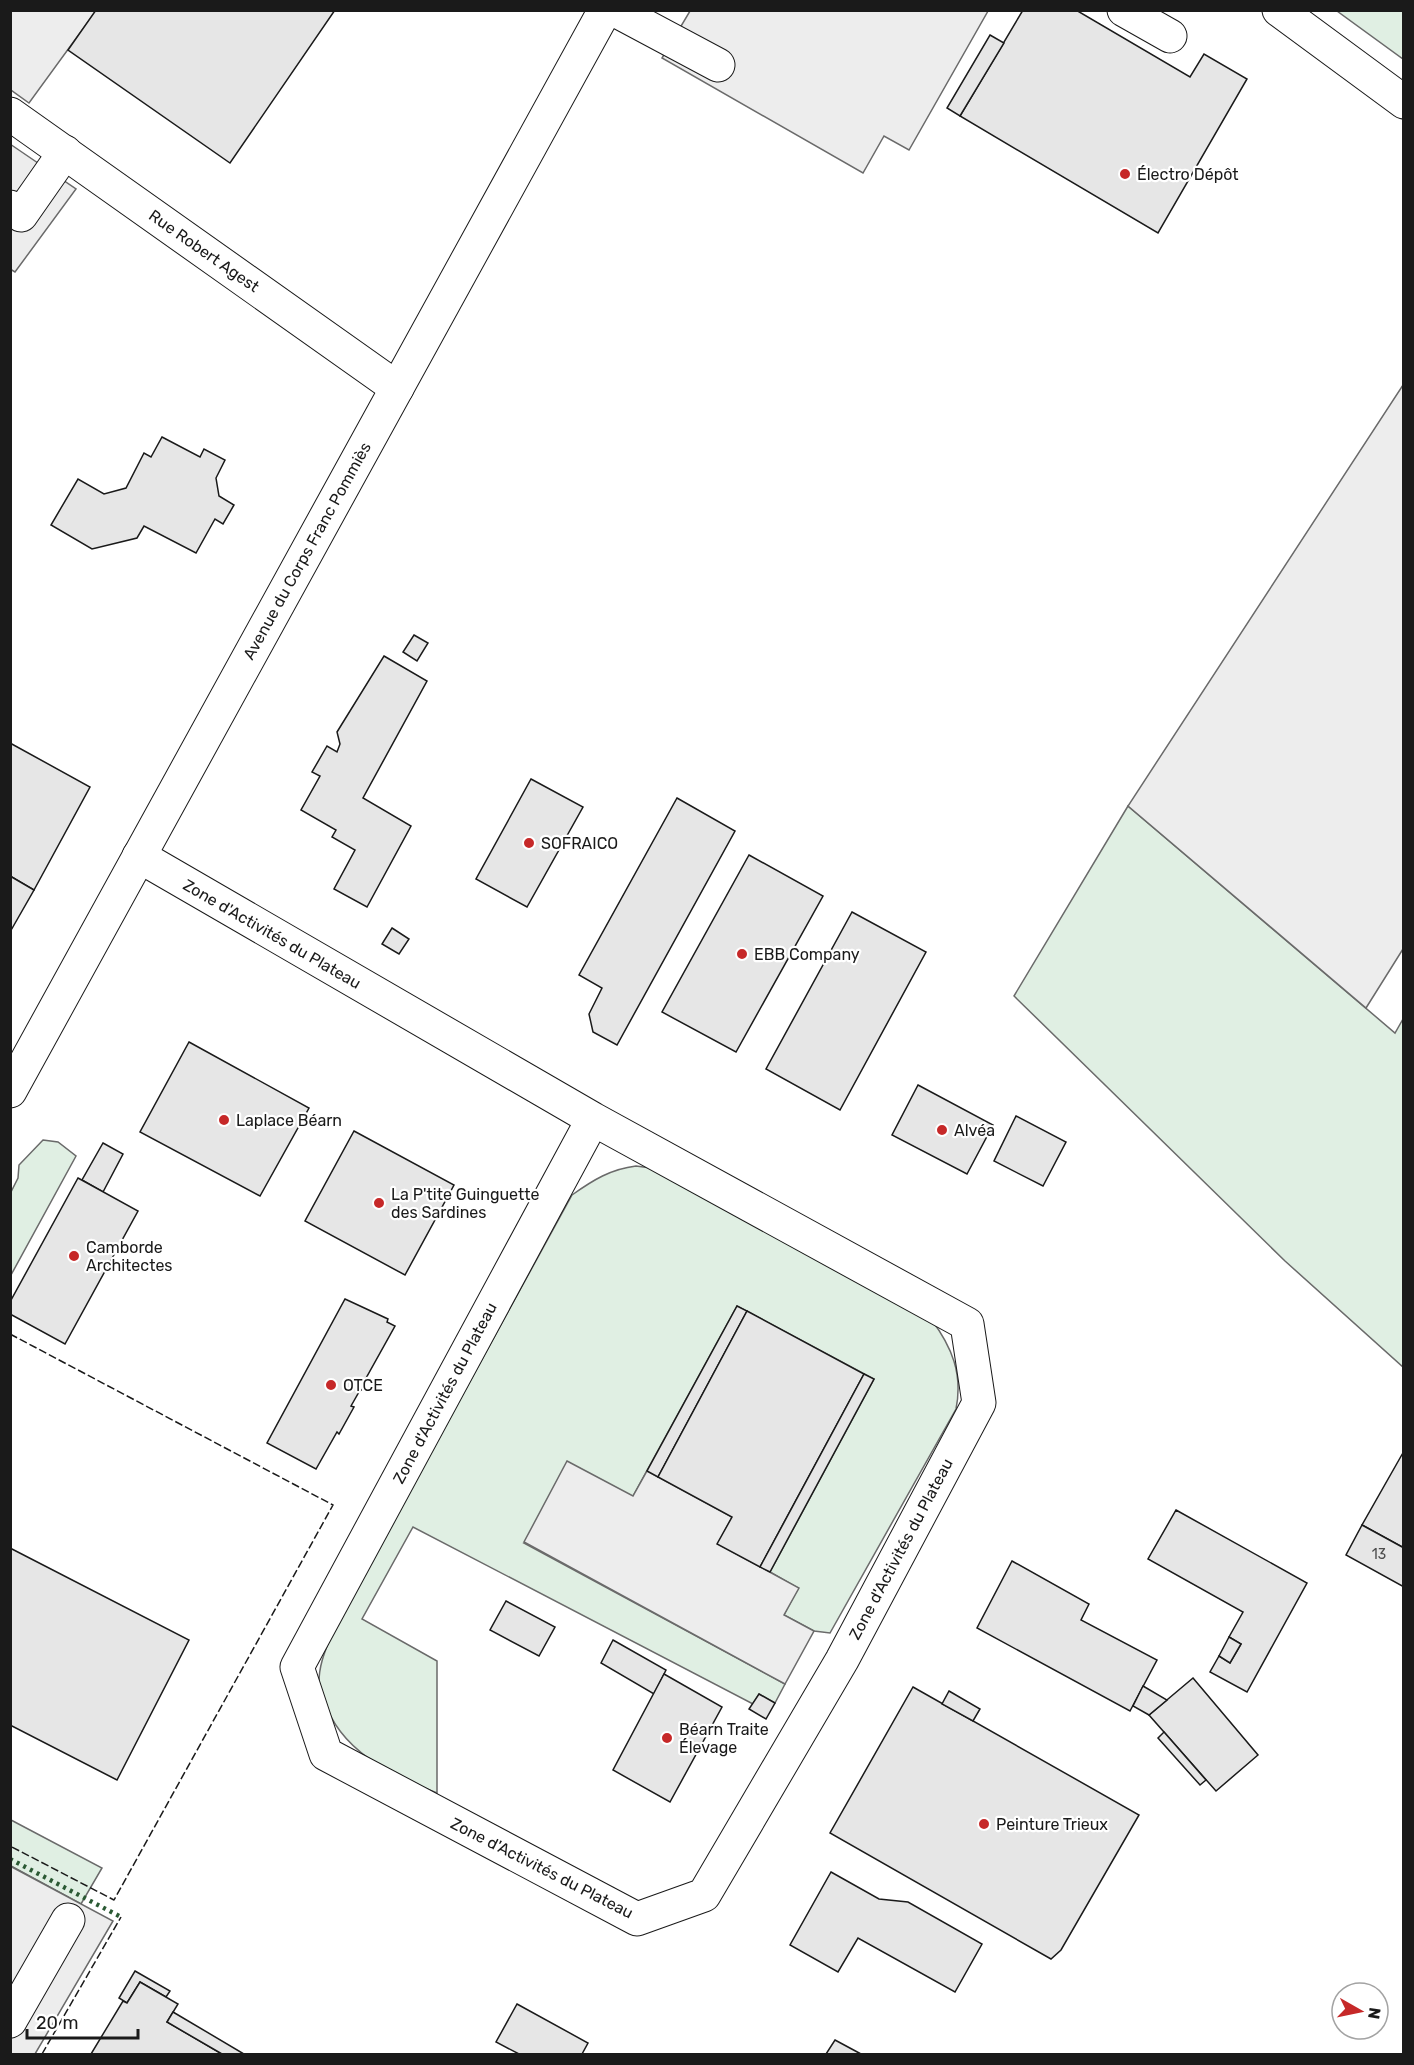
<svg xmlns="http://www.w3.org/2000/svg" width="1414" height="2065" font-family="Rubik,sans-serif">
	<style>
		.green { fill: #e0efe3; stroke: #6a6a6a; stroke-width: 1.5 }
		.parking { fill: #ededed; stroke: #6a6a6a; stroke-width: 1.5 }
		.building { fill: #e6e6e6; stroke: #1a1a1a; stroke-width: 1.5 }
		.lines { fill: none; stroke-linecap: round; stroke-linejoin: round }
		.minor-casing { stroke: #1a1a1a; stroke-width: 35 }
		.path { stroke: #5f5f5f; stroke-width: 4; stroke-dasharray: 4.5 3; stroke-linecap: butt }
		.minor { stroke: #fff; stroke-width: 33 }
		.hedge { stroke: #2b5a34; stroke-width: 4.5; stroke-dasharray: 3 4.5; stroke-linecap: butt }
		.fence { stroke: #1a1a1a; stroke-width: 1.5; stroke-dasharray: 8 3; stroke-linecap: butt }
		.poi-dot { fill: #c62828; stroke: #fff; stroke-width: 2 }
		.labels { text-anchor: middle; dominant-baseline: central; stroke-width: 4.5; stroke-linejoin: round; paint-order: stroke }
		.number-label { font-size: 14px; fill: #4d4d4d }
		.poi-label { font-size: 16px; fill: #1a1a1a; stroke: #fff; text-anchor: start }
		.street-label { font-size: 16px; fill: #1a1a1a; stroke: #fff }
	</style>
	<rect width="100%" height="100%" fill="#fff"/>
	<!-- green -->
	<g class="green">
		<polygon points="1337,11 1403,11 1403,59"/>
		<polygon points="1128,806 1395,1033 1403,1019 1403,1367 1285,1261 1014,996"/>
		<polygon points="43,1140 58,1142 76,1156 11,1275 11,1192 18,1178 19,1165"/>
		<path d="M636 1166 651 1168 931 1319C952 1347 963 1374 956 1409L830 1633 814 1631 784 1615 798 1588 770 1572 874 1379 737 1306 633 1496 524 1543 785 1684 775 1703 759 1694 753 1704 413 1527 362 1619 437 1661V1793C390 1774 340 1751 324 1700 323 1694 320 1688 319 1682 319 1664 326 1649 332 1633L572 1195C593 1180 611 1169 636 1166Z"/>
		<polygon points="11,1820 102,1868 81,1904 11,1866"/>
	</g>
	<!-- parking -->
	<g class="parking">
		<polygon points="11,11 96,11 29,103 11,90"/>
		<polygon points="690,11 988,11 909,150 884,136 863,173 662,58"/>
		<polygon points="10,144 76,189 15,272 10,269"/>
		<polygon points="1403,385 1403,949 1366,1008 1128,806"/>
		<polygon points="567,1461 633,1496 647,1471 732,1517 718,1544 799,1588 784,1615 814,1631 785,1684 524,1542"/>
		<polygon points="10,1866 113,1921 35,2054 11,2054"/>
	</g>
	<!-- building -->
	<g class="building">
		<polygon points="96,10 335,10 230,163 68,50"/>
		<polygon points="1023,10 1076,10 1190,77 1204,54 1247,79 1158,233 960,116"/>
		<polygon points="990,35 1004,43 960,116 947,108"/>
		<polygon points="162,437 200,457 204,449 225,460 216,478 219,496 234,505 223,524 215,519 196,553 144,526 137,538 92,549 51,525 78,479 104,494 126,488 144,453 151,457"/>
		<polygon points="414,635 428,643 417,661 403,652"/>
		<polygon points="384,656 427,681 363,798 411,826 367,907 334,889 355,850 332,837 336,830 301,810 320,776 312,772 327,746 337,752 340,744 337,732"/>
		<polygon points="10,743 90,787 34,890 10,876"/>
		<polygon points="531,779 583,807 527,907 476,879"/>
		<polygon points="677,798 735,831 617,1045 593,1032 589,1014 602,988 579,975"/>
		<polygon points="749,855 823,896 736,1052 662,1012"/>
		<polygon points="10,876 34,890 10,932"/>
		<polygon points="852,912 926,952 840,1110 766,1069"/>
		<polygon points="392,928 409,939 399,954 382,944"/>
		<polygon points="189,1042 309,1108 260,1196 140,1132"/>
		<polygon points="918,1085 993,1125 967,1174 892,1135"/>
		<polygon points="1016,1116 1066,1142 1043,1186 994,1161"/>
		<polygon points="354,1131 454,1185 405,1275 305,1221"/>
		<polygon points="103,1143 123,1154 103,1192 82,1180"/>
		<polygon points="78,1178 138,1211 65,1344 10,1314 10,1302"/>
		<polygon points="345,1299 388,1319 387,1322 395,1326 365,1380 365,1387 359,1392 351,1406 354,1407 339,1434 337,1432 316,1469 267,1443"/>
		<polygon points="737,1306 747,1311 658,1477 647,1471"/>
		<polygon points="747,1311 864,1374 760,1567 717,1544 732,1517 658,1477"/>
		<polygon points="864,1374 874,1379 770,1572 760,1567"/>
		<polygon points="1404,1451 1404,1548 1362,1525"/>
		<polygon points="1176,1510 1307,1583 1247,1692 1210,1672 1219,1656 1230,1663 1241,1644 1229,1637 1243,1612 1148,1559"/>
		<polygon points="1362,1525 1404,1548 1404,1587 1346,1555"/>
		<polygon points="10,1548 189,1640 117,1780 10,1725"/>
		<polygon points="1012,1561 1089,1604 1081,1620 1157,1660 1130,1711 977,1628"/>
		<polygon points="506,1601 555,1627 539,1656 490,1630"/>
		<polygon points="1229,1637 1241,1644 1230,1663 1219,1656"/>
		<polygon points="613,1640 666,1670 654,1694 601,1663"/>
		<polygon points="664,1674 722,1707 670,1802 613,1770"/>
		<polygon points="1193,1678 1258,1755 1216,1791 1149,1715"/>
		<polygon points="1143,1686 1167,1700 1149,1715 1133,1706"/>
		<polygon points="913,1687 1139,1815 1061,1950 1051,1959 830,1833"/>
		<polygon points="949,1691 980,1709 973,1721 942,1704"/>
		<polygon points="759,1694 775,1703 766,1719 749,1709"/>
		<polygon points="1164,1732 1206,1780 1200,1785 1158,1738"/>
		<polygon points="831,1872 879,1899 908,1902 982,1944 955,1992 858,1938 838,1972 790,1945"/>
		<polygon points="135,1971 170,1991 166,1997 140,1982 127,2003 119,1998"/>
		<polygon points="140,1982 178,2004 167,2022 222,2054 91,2054 123,2001 127,2003"/>
		<polygon points="517,2004 588,2043 582,2054 519,2054 496,2042"/>
		<polygon points="173,2012 244,2054 222,2054 167,2022"/>
		<polygon points="835,2040 861,2054 826,2054"/>
	</g>
	<g class="lines">
		<!-- minor casing -->
		<g class="minor-casing">
			<g id="minor">
				<polyline points="615,10 718,65"/>
				<polyline points="1124,10 1170,36"/>
				<polyline points="1279,10 1404,102"/>
				<polyline points="10,114 397,388"/>
				<polyline points="10,207 21,215 65,152"/>
				<polyline points="139,856 593,1119 967,1324 979,1403 842,1660 704,1895 637,1919 326,1754 297,1667 593,1119"/>
				<polyline points="10,1091 605,10"/>
				<polyline points="10,2021 68,1920"/>
			</g>
		</g>
		<!-- path -->
		<polyline class="path" points="10,1166 10,1169"/>
		<!-- minor -->
		<use href="#minor" class="minor"/>
		<!-- hedge -->
		<polyline class="hedge" points="10,1859 121,1917"/>
		<!-- fence -->
		<g class="fence">
			<polyline points="10,1334 333,1505 114,1900 10,1846"/>
			<polyline points="42,2054 121,1917"/>
		</g>
	</g>
	<!-- markers -->
	<g class="poi-dot">
		<circle cx="1125" cy="174" r="6"/>
		<circle cx="529" cy="843" r="6"/>
		<circle cx="742" cy="954" r="6"/>
		<circle cx="224" cy="1120" r="6"/>
		<circle cx="942" cy="1130" r="6"/>
		<circle cx="379" cy="1203" r="6"/>
		<circle cx="74" cy="1256" r="6"/>
		<circle cx="331" cy="1385" r="6"/>
		<circle cx="667" cy="1738" r="6"/>
		<circle cx="984" cy="1824" r="6"/>
	</g>
	<g class="labels">
		<!-- number labels -->
		<g class="number-label">
			<text x="1379" y="1554">13</text>
		</g>
		<!-- poi labels -->
		<g class="poi-label">
			<text x="1137" y="174">Électro Dépôt</text>
			<text x="541" y="843">SOFRAICO</text>
			<text x="754" y="954">EBB Company</text>
			<text x="236" y="1120">Laplace Béarn</text>
			<text x="954" y="1130">Alvéa</text>
			<text x="391" y="1194">La P'tite Guinguette<tspan x="391" dy="18">des Sardines</tspan></text>
			<text x="86" y="1247">Camborde<tspan x="86" dy="18">Architectes</tspan></text>
			<text x="343" y="1385">OTCE</text>
			<text x="679" y="1729">Béarn Traite<tspan x="679" dy="18">Élevage</tspan></text>
			<text x="996" y="1824">Peinture Trieux</text>
		</g>
		<!-- street labels -->
		<g class="street-label">
			<text transform="translate(204 251) rotate(35)">Rue Robert Agest</text>
			<text transform="translate(307 551) rotate(-61)">Avenue du Corps Franc Pommiès</text>
			<text transform="translate(272 934) rotate(30)">Zone d'Activités du Plateau</text>
			<text transform="translate(445 1393) rotate(-62)">Zone d'Activités du Plateau</text>
			<text transform="translate(901 1549) rotate(-62)">Zone d'Activités du Plateau</text>
			<text transform="translate(542 1868) rotate(27)">Zone d'Activités du Plateau</text>
		</g>
	</g>
	<!-- border -->
	<rect width="1414" height="2065" fill="none" stroke="#1a1a1a" stroke-width="24"/>
	<!-- north arrow -->
	<g transform="translate(1360 2011) rotate(99)"><circle r="28" fill="#ffffff" stroke="#a3a3a3" stroke-width="1.5"/>
	<path d="M0-4.5L10 22L0 15L-10 22Z" fill="#c62828"/>
	<text y="-9" font-size="16" font-weight="bold" text-anchor="middle" fill="#1a1a1a">N</text>
	</g>
	<!-- scale -->
	<path d="M27 2029v9h111v-9" fill="none" stroke="#1a1a1a" stroke-width="3"/>
	<text x="36" y="2029" font-size="18" fill="#1a1a1a" stroke="#ffffff" stroke-width="4.5" paint-order="stroke">20 m</text>
</svg>
